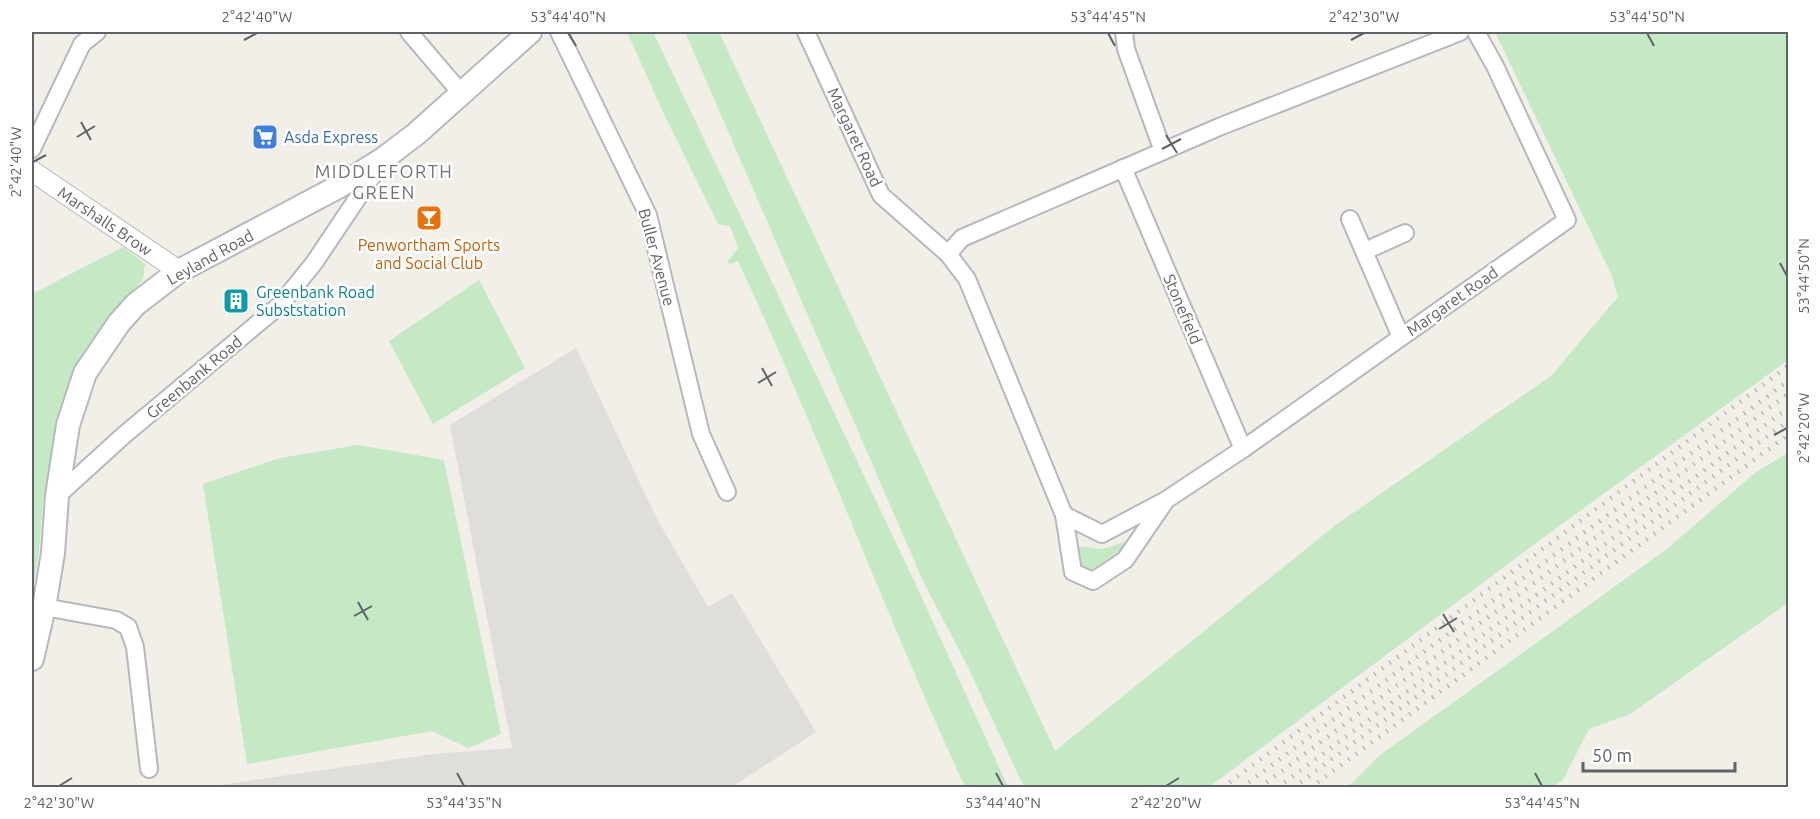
<svg xmlns="http://www.w3.org/2000/svg" width="1820" height="819" font-family="Ubuntu,sans-serif">
	<style>
		.industrial { fill: #e0deda }
		.green { fill: #c5e8c5 }
		.lines { fill: none; stroke-linecap: round; stroke-linejoin: round }
		.minor-casing { stroke: #b5b8bc; stroke-width: 20 }
		.tertiary-casing { stroke: #b5b8bc; stroke-width: 22 }
		.secondary-casing { stroke: #b6babf; stroke-width: 26 }
		.minor { stroke: #fff; stroke-width: 16 }
		.tertiary { stroke: #fff; stroke-width: 20 }
		.secondary { stroke: #fff; stroke-width: 22 }
		.rail { stroke: #b6b7b8; stroke-width: 4.5; stroke-dasharray: 1.5 8; stroke-linecap: butt }
		.ticks { fill: none; stroke: #5f6368; stroke-width: 2 }
		.labels { text-anchor: middle; dominant-baseline: central; stroke-width: 5; stroke-linejoin: round; paint-order: stroke }
		.shop-label { font-size: 16px; fill: #366cbe; stroke: #fff; text-anchor: start }
		.street-label { font-size: 16px; fill: #5f6368; stroke: #fff }
		.food-label { font-size: 16px; fill: #c56008; stroke: #fff }
		.culture-label { font-size: 16px; fill: #0d838f; stroke: #fff; text-anchor: start }
		.neighbourhood-label { font-size: 18px; letter-spacing: 1.5px; fill: #70757a; stroke: #fff }
		.neatline { fill: none; stroke: #5f6368; stroke-width: 2 }
		.ticks-label { font-size: 15px; text-anchor: middle; fill: #5f6368 }
	</style>
	<rect width="100%" height="100%" fill="#f1efe8"/>
	<!-- industrial -->
	<polygon class="industrial" points="576,348 656,517 708,607 732,593 816,732 732,787 206,787 433,754 512,748 450,425"/>
	<!-- green -->
	<g class="green">
		<path d="M627 32H653L917 587 1008 787H965C885 614 819 434 738 261L729 265 728 261 738 248 730 226 718 224 664 114Z"/>
		<polygon points="685,32 719,32 1055,751 1337,524 1551,376 1618,297 1612,276 1495,32 1788,32 1788,360 1555,529 1209,787 1024,787 967,665 923,581"/>
		<polygon points="123,247 145,264 143,279 88,347 74,369 57,433 43,502 39,551 32,593 32,294"/>
		<polygon points="479,280 525,368 433,424 389,341"/>
		<polygon points="358,445 444,460 501,734 468,748 432,731 247,764 203,484 280,458"/>
		<polygon points="1788,453 1788,603 1630,714 1589,729 1563,780 1551,788 1344,787 1352,783 1380,755 1667,549 1756,472"/>
		<polygon points="1125,542 1119,554 1098,571 1087,570 1075,557 1077,546 1102,549"/>
	</g>
	<g class="lines">
		<!-- minor casing -->
		<g class="minor-casing">
			<g id="minor">
				<polyline points="409,32 461,93"/>
				<polyline points="559,32 648,215 701,434 727,492"/>
				<polyline points="806,32 881,195 948,254 967,279 1064,515 1073,572 1093,581 1125,560 1164,503"/>
				<polyline points="1124,32 1126,49 1163,151"/>
				<polyline points="32,149 82,44 97,32"/>
				<polyline points="1123,168 1243,449"/>
				<polyline points="1350,219 1401,337"/>
				<polyline points="1365,251 1405,233"/>
				<polyline points="948,254 962,238 1219,127 1460,32"/>
				<polyline points="57,496 124,435 280,305 314,263 381,163"/>
				<polyline points="1064,515 1102,534 1166,500 1243,449 1567,220 1495,66 1476,32"/>
				<polyline points="44,607 116,620 128,627 135,647 149,769"/>
			</g>
		</g>
		<!-- tertiary casing -->
		<g class="tertiary-casing">
			<polyline id="tertiary" points="32,171 179,271"/>
		</g>
		<!-- secondary casing -->
		<g class="secondary-casing">
			<polyline id="secondary" points="32,659 44,607 53,553 57,496 68,425 85,373 119,323 136,304 179,271 338,187 383,159 416,134 530,32"/>
		</g>
		<!-- minor -->
		<use href="#minor" class="minor"/>
		<!-- tertiary -->
		<use href="#tertiary" class="tertiary"/>
		<!-- secondary -->
		<use href="#secondary" class="secondary"/>
		<!-- rail -->
		<g class="rail">
			<polyline points="1222,788 1788,366"/>
			<polyline points="1241,788 1788,381"/>
			<polyline points="1259,788 1788,394"/>
			<polyline points="1277,788 1788,408"/>
			<polyline points="1293,788 1788,421"/>
			<polyline points="1310,788 1788,435"/>
		</g>
	</g>
	<!-- ticks -->
	<path class="ticks" d="M568 33 576 46M1108 33 1115 46M1647 33 1654 46M244 40 257 33M1351 40 1364 33M81 122 91 140M1166 135 1177 153M77 137 95 126M1162 149 1181 139M33 162 46 155M1780 263 1787 276M762 368 772 386M758 383 776 372M1774 435 1787 428M358 602 368 620M1443 614 1454 632M354 616 372 606M1439 629 1457 618M457 773 464 786M996 773 1003 786M1535 773 1542 786M59 786 72 778M1166 786 1179 778"/>
	<!-- icons -->
	<defs>
		<g id="supermarket-square" transform="scale(1.35)"><rect x="-9" y="-9" width="18" height="18" rx="4" fill="#3f7fe0" stroke="#fff"/><path d="M-6-5.5h2.5l.6 2H6L4.5 2H-2.5L-4.4-4H-6ZM-1.5 3.2a1.3 1.3 0 1 0 .1 0ZM3 3.2a1.3 1.3 0 1 0 .1 0Z" fill="#fff"/></g>
		<g id="bar-square" transform="scale(1.35)"><rect x="-9" y="-9" width="18" height="18" rx="4" fill="#e8710a" stroke="#fff"/><path d="M-6-5H6L.8 .8V4.5H3.5V6h-7V4.5H-.8V.8Z" fill="#fff"/></g>
		<g id="building-square" transform="scale(1.35)"><rect x="-9" y="-9" width="18" height="18" rx="4" fill="#0f9aa8" stroke="#fff"/><path d="M-4-6H4V6H1V3H-1V6H-4ZM-2.5-4.3h1.7v1.8h-1.7ZM.8-4.3h1.7v1.8H.8ZM-2.5-1h1.7V.8h-1.7ZM.8-1h1.7V.8H.8Z" fill="#fff"/></g>
	</defs>
	<g fill-rule="evenodd">
		<use href="#supermarket-square" x="265" y="137"/>
		<use href="#bar-square" x="429" y="218"/>
		<use href="#building-square" x="236" y="301"/>
	</g>
	<g class="labels">
		<!-- shop labels -->
		<g class="shop-label">
			<text x="284" y="137">Asda Express</text>
		</g>
		<!-- street labels -->
		<g class="street-label">
			<text transform="translate(855 137) rotate(65)">Margaret Road</text>
			<text transform="translate(105 221) rotate(34)">Marshalls Brow</text>
			<text transform="translate(210 257) rotate(-29)">Leyland Road</text>
			<text transform="translate(657 257) rotate(75)">Buller Avenue</text>
			<text transform="translate(1452 301) rotate(-35)">Margaret Road</text>
			<text transform="translate(1183 309) rotate(67)">Stonefield</text>
			<text transform="translate(194 377) rotate(-40)">Greenbank Road</text>
		</g>
		<!-- food labels -->
		<g class="food-label">
			<text x="429" y="245">Penwortham Sports<tspan x="429" dy="18">and Social Club</tspan></text>
		</g>
		<!-- culture labels -->
		<g class="culture-label">
			<text x="256" y="292">Greenbank Road<tspan x="256" dy="18">Subststation</tspan></text>
		</g>
		<!-- neighbourhood labels -->
		<g class="neighbourhood-label">
			<text x="384" y="171">MIDDLEFORTH<tspan x="384" dy="21">GREEN</tspan></text>
		</g>
	</g>
	<!-- border -->
	<rect width="1820" height="819" fill="none" stroke="#ffffff" stroke-width="66"/>
	<!-- scale -->
	<path d="M1583 762v9h152v-9" fill="none" stroke="#5f6368" stroke-width="3"/>
	<text x="1592" y="762" font-size="18" fill="#5f6368" stroke="#ffffff" stroke-width="4.5" paint-order="stroke">50 m</text>
	<rect x="33" y="33" width="1754" height="753" class="neatline"/>
	<g class="ticks-label">
		<text x="257" y="22">2°42'40"W</text>
		<text x="568" y="22">53°44'40"N</text>
		<text x="1108" y="22">53°44'45"N</text>
		<text x="1364" y="22">2°42'30"W</text>
		<text x="1647" y="22">53°44'50"N</text>
		<text transform="translate(16 162) rotate(-90)" y="5">2°42'40"W</text>
		<text transform="translate(1804 276) rotate(-90)" y="5">53°44'50"N</text>
		<text transform="translate(1804 428) rotate(-90)" y="5">2°42'20"W</text>
		<text x="59" y="808">2°42'30"W</text>
		<text x="464" y="808">53°44'35"N</text>
		<text x="1003" y="808">53°44'40"N</text>
		<text x="1166" y="808">2°42'20"W</text>
		<text x="1542" y="808">53°44'45"N</text>
	</g>
</svg>
